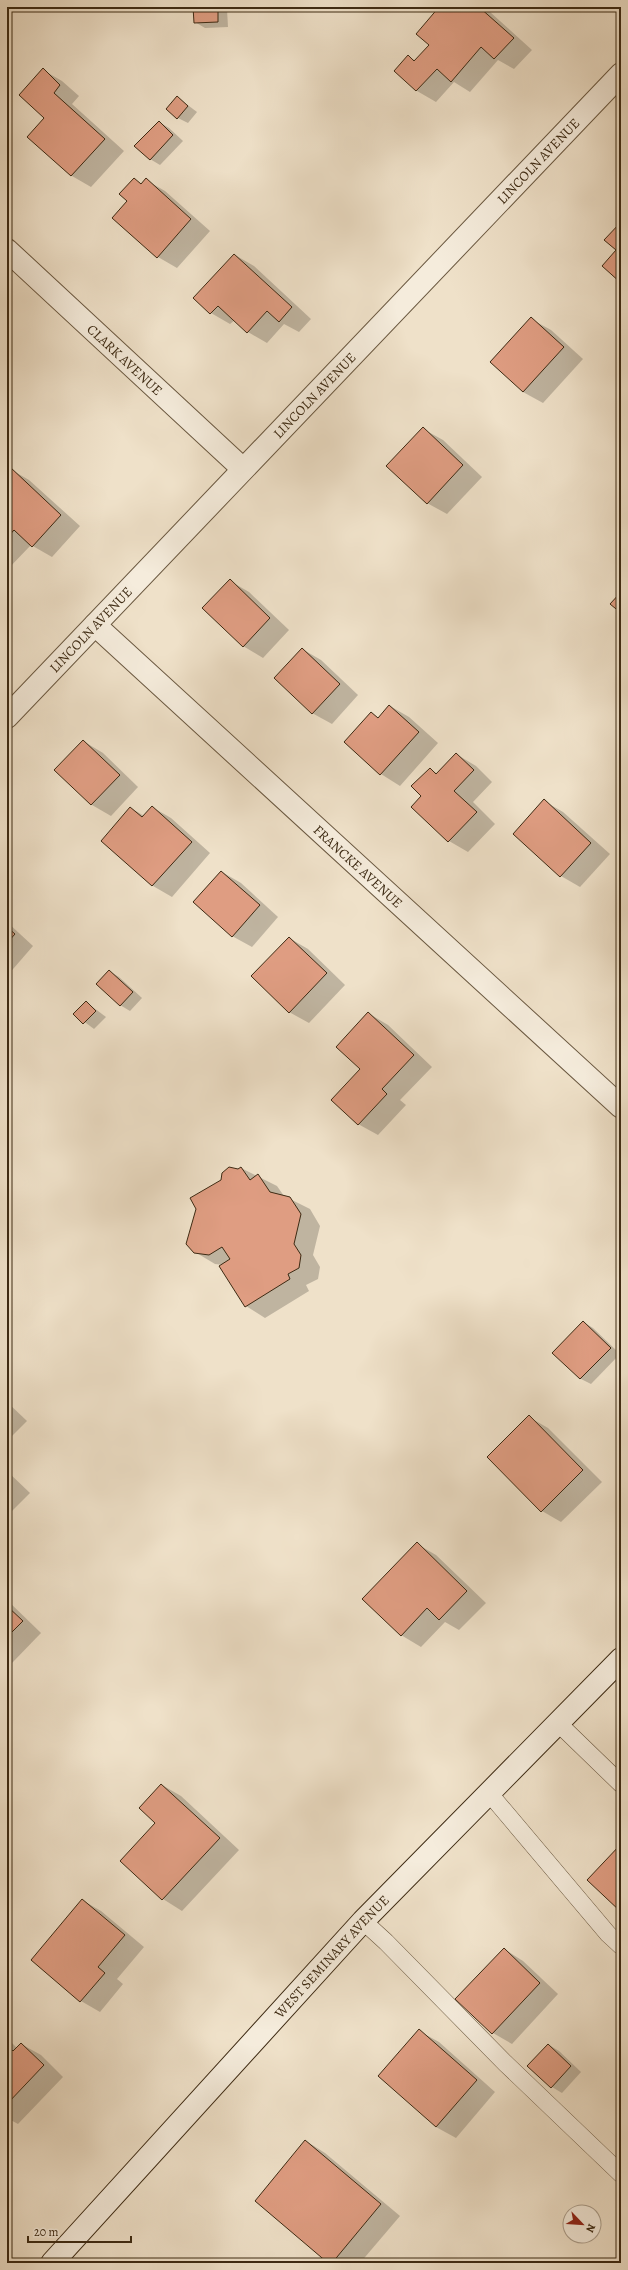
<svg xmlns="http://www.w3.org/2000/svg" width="628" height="2270" font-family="Alegreya,serif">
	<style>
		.shadow { fill: #0003 }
		.building { fill: #df9d82; stroke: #3d2a13 }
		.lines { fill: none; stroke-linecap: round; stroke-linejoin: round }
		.lane-casing { stroke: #6a5840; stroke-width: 18 }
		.street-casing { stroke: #6a5840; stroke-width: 24 }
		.secondary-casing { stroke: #3d2a13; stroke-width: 24 }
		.lane { stroke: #f5ecdc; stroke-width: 17 }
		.street { stroke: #f5ecdc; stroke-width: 22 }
		.secondary { stroke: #f5ecdc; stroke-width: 22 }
		.labels { text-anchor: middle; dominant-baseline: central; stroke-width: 3.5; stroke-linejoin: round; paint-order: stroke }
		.street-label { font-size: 14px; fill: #3d2a13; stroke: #f5ecdc }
	</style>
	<rect width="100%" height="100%" fill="#efe1c9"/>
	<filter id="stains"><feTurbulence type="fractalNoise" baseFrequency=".005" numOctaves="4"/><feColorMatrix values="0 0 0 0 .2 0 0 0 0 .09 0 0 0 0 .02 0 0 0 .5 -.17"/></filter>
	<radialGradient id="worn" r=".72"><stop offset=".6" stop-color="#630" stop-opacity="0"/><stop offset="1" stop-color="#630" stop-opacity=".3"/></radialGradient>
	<!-- shadow -->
	<g class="shadow">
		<polygon points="194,7 224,7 227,9 228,27 205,28 195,22"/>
		<polygon points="440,7 481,7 490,12 532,50 514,69 498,60 470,92 454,82 436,102 417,91 395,71 408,56 416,61 430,45"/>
		<polygon points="43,70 62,81 79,96 72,104 124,151 91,187 72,176 29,137 46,118"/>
		<polygon points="177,97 197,112 188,123 178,118"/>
		<polygon points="159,122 169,128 183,141 160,165 150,159"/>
		<polygon points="134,179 142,184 146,180 165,191 210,231 177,268 158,257 128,201"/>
		<polygon points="235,255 254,266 311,319 299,332 284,324 267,343 248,332 235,320 230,324 211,313"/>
		<polygon points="531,319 551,330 583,359 543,403 523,392"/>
		<polygon points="423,429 443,440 482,477 447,514 427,503"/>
		<polygon points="10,469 29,480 80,526 52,557 31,545 7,570 7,472"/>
		<polygon points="230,581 249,592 289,630 263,658 243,646"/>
		<polygon points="302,649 321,660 358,695 332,724 312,713"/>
		<polygon points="390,706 409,717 438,743 400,786 381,774 345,742 371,714 379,718"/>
		<polygon points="83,741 103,753 138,787 111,816 92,805 55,770"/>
		<polygon points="456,754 476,766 492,782 473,802 495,824 468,852 449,841 412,806 422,796 430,769 438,774"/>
		<polygon points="544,801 563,812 610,854 580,887 561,876 514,834"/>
		<polygon points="152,807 171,818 210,853 172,897 153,886 102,841 131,808 144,816"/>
		<polygon points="222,872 241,883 278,917 252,947 232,936"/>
		<polygon points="7,922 33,946 7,976"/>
		<polygon points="289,938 308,949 345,985 309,1023 289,1012"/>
		<polygon points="109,971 119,977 142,998 130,1011 120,1005"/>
		<polygon points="86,1002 106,1017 94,1029 74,1014"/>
		<polygon points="368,1013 388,1025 432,1067 400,1100 406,1105 378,1135 358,1124 361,1069"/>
		<polygon points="241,1168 277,1186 284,1196 310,1209 320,1226 313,1255 320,1267 318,1279 306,1285 309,1291 265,1318 246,1306 223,1265 215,1264 195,1252 238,1170"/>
		<polygon points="583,1322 593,1328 620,1354 591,1384 581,1379 554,1353"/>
		<polygon points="7,1402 27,1421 7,1441"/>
		<polygon points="529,1417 548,1428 602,1482 561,1522 542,1511"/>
		<polygon points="7,1471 30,1493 7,1516"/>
		<polygon points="417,1544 436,1555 486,1603 459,1630 445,1622 421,1647 401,1635"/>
		<polygon points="7,1600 41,1633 12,1663 7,1660"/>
		<polygon points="162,1785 181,1796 239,1850 182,1911 163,1899 122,1861 157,1823"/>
		<polygon points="82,1900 101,1911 144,1947 117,1979 123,1984 100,2012 81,2001 32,1960"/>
		<polygon points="504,1949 523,1961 558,1994 512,2044 493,2033"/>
		<polygon points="419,2031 439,2042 495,2092 456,2138 436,2127"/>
		<polygon points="7,2038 17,2048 21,2044 41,2055 63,2077 18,2124 7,2118"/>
		<polygon points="549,2045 559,2051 581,2072 562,2093 552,2087"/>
		<polygon points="306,2141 325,2153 400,2216 360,2263 330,2263"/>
	</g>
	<!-- building -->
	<g class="building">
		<polygon points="193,7 218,7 218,22 194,23"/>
		<polygon points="439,7 459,7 461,9 463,7 479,7 514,38 494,59 481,47 451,82 437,69 416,91 394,71 408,55 414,61 429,45 416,34"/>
		<polygon points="43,68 60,85 54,93 105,139 71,176 27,137 44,118 19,95"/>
		<polygon points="177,96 188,106 177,119 166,109"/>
		<polygon points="159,121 173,135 150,160 134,146"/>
		<polygon points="134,178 141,184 146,178 191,219 157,258 112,218 127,201 119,194"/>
		<polygon points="621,222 621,283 602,266 616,250 604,240"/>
		<polygon points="234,254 292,307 279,322 267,311 247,333 218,306 210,314 193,298"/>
		<polygon points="531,317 564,347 523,392 490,362"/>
		<polygon points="423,427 463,465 427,504 386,466"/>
		<polygon points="10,467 61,515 32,547 14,530 7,538 7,470"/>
		<polygon points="230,579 270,618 243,647 202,608"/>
		<polygon points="621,592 621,613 610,604"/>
		<polygon points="302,648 340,684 312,714 274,678"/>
		<polygon points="389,705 419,732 380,775 344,742 371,712 378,718"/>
		<polygon points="83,740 120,775 91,805 54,770"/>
		<polygon points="456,753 474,770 454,791 477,812 448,842 411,807 421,796 411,786 430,768 436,774"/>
		<polygon points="544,799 591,843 560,877 513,834"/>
		<polygon points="152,806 192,842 152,886 101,841 130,807 142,817"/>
		<polygon points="221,871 260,905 232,937 193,902"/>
		<polygon points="7,927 15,934 7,943"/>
		<polygon points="289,937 327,973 289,1013 251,976"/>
		<polygon points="109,970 133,992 120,1006 96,984"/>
		<polygon points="86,1001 96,1011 83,1024 73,1014"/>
		<polygon points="368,1012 414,1055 382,1089 387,1094 358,1125 331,1100 360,1069 336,1047"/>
		<polygon points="229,1167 238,1169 241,1167 250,1180 258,1174 270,1192 290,1197 301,1214 294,1244 301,1255 299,1268 288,1274 290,1279 245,1307 219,1266 230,1259 222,1247 209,1255 194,1253 186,1244 196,1209 190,1198 221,1180 222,1173"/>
		<polygon points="583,1321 611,1348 580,1379 552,1353"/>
		<polygon points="529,1415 583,1470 541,1512 487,1457"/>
		<polygon points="417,1542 467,1591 439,1620 427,1608 401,1636 362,1599"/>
		<polygon points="7,1606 23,1621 7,1637"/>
		<polygon points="161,1784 220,1838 162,1900 120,1861 155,1823 139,1808"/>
		<polygon points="621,1844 621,1912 587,1880"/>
		<polygon points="82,1899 125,1935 98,1967 105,1973 80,2002 31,1960"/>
		<polygon points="504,1948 540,1983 492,2034 455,1999"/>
		<polygon points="419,2029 477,2080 436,2127 378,2076"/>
		<polygon points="21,2043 44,2065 7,2104 7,2045 13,2051"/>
		<polygon points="548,2044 571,2066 551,2088 527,2066"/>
		<polygon points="305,2140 381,2204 332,2263 328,2263 255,2201"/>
	</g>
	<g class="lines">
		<!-- lane casing -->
		<g class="lane-casing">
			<g id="lane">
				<polyline points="558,1723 621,1784"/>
				<polyline points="489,1793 608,1934 621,1946"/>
				<polyline points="363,1921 386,1942 505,2063 621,2174"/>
			</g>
		</g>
		<!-- street casing -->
		<g class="street-casing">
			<g id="street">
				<path id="s1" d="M7 250 243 469"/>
				<path id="s2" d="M95 625 621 1107"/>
				<path id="s3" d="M7 717 621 74"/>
			</g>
		</g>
		<!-- secondary casing -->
		<g class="secondary-casing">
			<g id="secondary">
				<path id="s4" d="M52 2263 363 1921 621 1659"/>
			</g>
		</g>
		<!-- lane -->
		<use href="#lane" class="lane"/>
		<!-- street -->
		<use href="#street" class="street"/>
		<!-- secondary -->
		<use href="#secondary" class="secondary"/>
	</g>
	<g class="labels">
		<!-- street labels -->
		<g class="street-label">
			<text stroke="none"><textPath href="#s3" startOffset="769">LINCOLN AVENUE</textPath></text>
			<text stroke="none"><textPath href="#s1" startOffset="161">CLARK AVENUE</textPath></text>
			<text stroke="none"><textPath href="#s3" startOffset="445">LINCOLN AVENUE</textPath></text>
			<text stroke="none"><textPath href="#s3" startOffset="121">LINCOLN AVENUE</textPath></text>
			<text stroke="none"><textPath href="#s2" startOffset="357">FRANCKE AVENUE</textPath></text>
			<text stroke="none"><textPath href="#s4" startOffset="415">WEST SEMINARY AVENUE</textPath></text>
		</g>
	</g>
	<!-- margin -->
	<rect width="628" height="2270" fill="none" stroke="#efe1c9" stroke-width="24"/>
	<rect x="8" y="8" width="612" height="2254" fill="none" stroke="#3d2a13" stroke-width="2"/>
	<rect x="12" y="12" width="604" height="2246" fill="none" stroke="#3d2a13"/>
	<!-- north arrow -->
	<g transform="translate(582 2224) rotate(115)"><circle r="19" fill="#f5ecdc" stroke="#ab9e8c"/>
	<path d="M0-3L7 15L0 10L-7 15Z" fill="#8f2418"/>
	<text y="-6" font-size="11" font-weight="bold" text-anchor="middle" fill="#3d2a13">N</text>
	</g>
	<!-- scale -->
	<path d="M28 2236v6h103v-6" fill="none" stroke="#3d2a13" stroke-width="2"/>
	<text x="34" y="2236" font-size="12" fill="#3d2a13" stroke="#f5ecdc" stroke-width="3" paint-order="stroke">20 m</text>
	<rect width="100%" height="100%" filter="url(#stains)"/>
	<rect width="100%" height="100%" fill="url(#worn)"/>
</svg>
